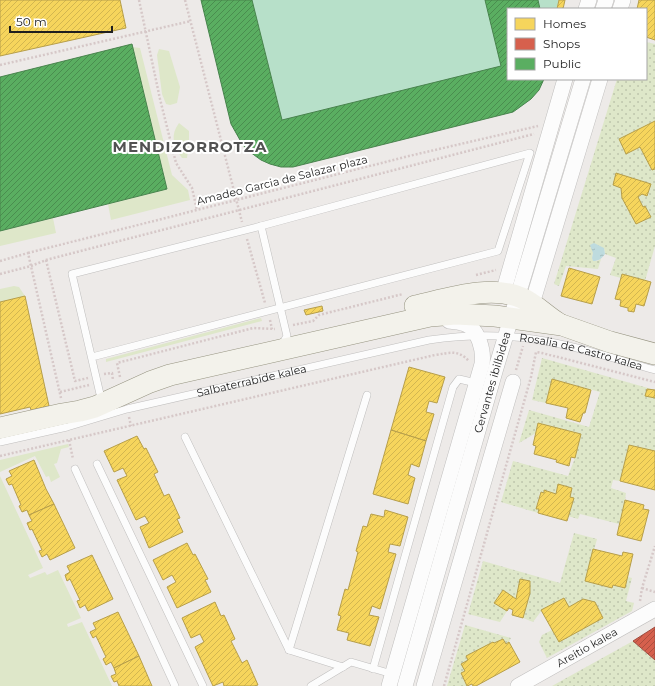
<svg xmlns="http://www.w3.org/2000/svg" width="655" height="686" font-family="Montserrat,sans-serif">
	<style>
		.grass { fill: #dee7c9 }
		.garden { fill: url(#garden-dots) }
		.pitch { fill: #b7e0c9 }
		.water { fill: url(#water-ripples) }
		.homes { fill: url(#homes-hatch); stroke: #b69e4a }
		.shops { fill: url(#shops-hatch); stroke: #9f4c3f }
		.public { fill: url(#public-hatch); stroke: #48834d }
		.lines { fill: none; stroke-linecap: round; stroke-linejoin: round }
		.lane-casing { stroke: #c0bfbe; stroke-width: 8 }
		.street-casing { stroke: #c0bfbe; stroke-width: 16 }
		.secondary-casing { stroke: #969481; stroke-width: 22 }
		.path { stroke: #d6c8c8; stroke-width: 2.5; stroke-dasharray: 2 2; stroke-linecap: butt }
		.lane { stroke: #fcfcfc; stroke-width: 7 }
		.street { stroke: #fcfcfc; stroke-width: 15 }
		.secondary { stroke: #f3f2eb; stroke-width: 21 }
		.labels { text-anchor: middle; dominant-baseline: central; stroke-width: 4; stroke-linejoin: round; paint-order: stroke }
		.street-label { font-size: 11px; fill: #1f1f1f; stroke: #fff }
		.district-label { font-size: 15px; font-weight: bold; letter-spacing: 1px; fill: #525252; stroke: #fff }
	</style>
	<defs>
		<pattern id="garden-dots" width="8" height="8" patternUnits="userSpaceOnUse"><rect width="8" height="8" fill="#dee7c9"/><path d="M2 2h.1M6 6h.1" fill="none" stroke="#bec6ac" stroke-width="1.8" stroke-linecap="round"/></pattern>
		<pattern id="water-ripples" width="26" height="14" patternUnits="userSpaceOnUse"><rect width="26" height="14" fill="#bedbde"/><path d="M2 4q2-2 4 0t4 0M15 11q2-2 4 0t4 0" fill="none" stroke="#a3bcbe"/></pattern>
		<pattern id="homes-hatch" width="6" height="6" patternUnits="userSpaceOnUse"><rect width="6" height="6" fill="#f6d55c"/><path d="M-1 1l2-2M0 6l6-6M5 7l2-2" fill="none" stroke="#d2b650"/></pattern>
		<pattern id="shops-hatch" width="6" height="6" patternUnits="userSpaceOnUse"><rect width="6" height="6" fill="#d6604d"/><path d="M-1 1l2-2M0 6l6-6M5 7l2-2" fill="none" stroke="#ad4f3f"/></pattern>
		<pattern id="public-hatch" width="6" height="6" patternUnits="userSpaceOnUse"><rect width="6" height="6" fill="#5aae61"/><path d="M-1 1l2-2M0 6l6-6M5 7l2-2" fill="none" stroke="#4a8d4f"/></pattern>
	</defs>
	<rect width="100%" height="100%" fill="#edeae8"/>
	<!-- grass -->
	<g class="grass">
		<polygon points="132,47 140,48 172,175 188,190 190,200 111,220 108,204 167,189"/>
		<polygon points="159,49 169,51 180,87 177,103 170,105 166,104 162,94 157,55"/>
		<path d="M179 123 189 131V142L187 158H182C173 146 170 135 179 123Z"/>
		<polygon points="53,218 56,233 0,246 0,231"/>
		<polygon points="14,286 19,287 25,296 0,302 0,289"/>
		<polygon points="261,318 262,321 106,362 106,359"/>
		<polygon points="68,444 69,447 61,449 57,463 54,464 60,477 51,482 49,476 46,477 35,456 0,472 0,460"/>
		<polygon points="0,476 43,568 28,575 30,578 45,572 47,575 58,570 81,618 67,624 68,627 82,622 112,686 0,686"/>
	</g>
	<!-- garden -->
	<g class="garden">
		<polygon points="646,42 655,44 655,246 645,281 622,274 621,278 610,275 616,258 605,254 604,248 593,253 592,258 593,260 597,261 601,259 598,269 566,266 559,286 554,284 617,79 646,79"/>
		<polygon points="542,358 655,390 655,451 629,445 620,481 613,480 611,488 626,493 625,500 619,524 580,514 578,519 568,516 573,498 570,497 572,488 559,484 556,494 545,490 544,493 540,492 536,508 539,509 538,513 501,502 513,461 568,476 575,458 581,434 538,423 536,433 519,443 529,410 589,427 600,392 552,379 546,403 532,400"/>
		<polygon points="574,533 597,539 586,581 612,588 613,585 624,588 628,577 632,578 626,601 634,603 632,611 547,658 539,642 542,635 552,630 559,642 603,618 595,602 583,599 569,607 564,598 542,610 533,622 523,618 530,593 530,581 520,579 516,599 503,590 494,603 507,611 500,622 468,614 483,561 560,583"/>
		<polygon points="465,625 511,638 509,642 506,644 503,639 494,643 493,642 466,656 468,660 465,671 461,674 467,686 447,686"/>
		<polygon points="633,641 655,660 655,686 552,686"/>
	</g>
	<!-- pitch -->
	<path class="pitch" d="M201 0H559L557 9H508V79H544C538 94 527 104 513 112L281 167C253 161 244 148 231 124Z"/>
	<!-- water -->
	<path class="water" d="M594 243 604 248 605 254C601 259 599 261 593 261L592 258 593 253 590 245Z"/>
	<!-- homes -->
	<g class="homes">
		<polygon points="0,0 120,0 126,28 0,56"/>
		<polygon points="559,0 565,0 563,9 557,9"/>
		<polygon points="639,0 655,0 655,40 646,37 646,9 637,9"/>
		<polygon points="655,121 655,169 652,170 640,147 626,154 619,139"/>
		<polygon points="616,173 651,184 647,196 642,194 638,197 643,207 645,206 651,217 636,224 622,198 621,188 613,185"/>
		<polygon points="569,268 600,277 592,304 561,296"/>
		<polygon points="622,274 651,282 644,306 636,304 634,312 628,311 628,308 620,306 621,300 615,299"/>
		<polygon points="25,296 49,406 31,410 30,407 0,414 0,302"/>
		<polygon points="322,306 323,311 306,315 304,310"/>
		<polygon points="409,367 445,377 437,403 429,401 426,412 434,414 426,441 391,430"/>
		<polygon points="552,379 591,390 585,413 583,413 580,422 566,418 568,408 546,403"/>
		<polygon points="647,389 655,390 655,398 645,396"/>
		<polygon points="538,423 581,434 575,458 571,457 569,466 556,462 557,460 534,454 536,446 533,445"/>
		<polygon points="391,430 426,441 419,467 411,464 408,475 415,478 408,504 373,494"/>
		<polygon points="137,436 144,449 146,448 158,472 154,474 164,496 169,494 180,518 177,519 183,532 149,548 140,527 149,523 145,516 136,520 117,480 127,476 123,468 114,472 104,451"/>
		<polygon points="629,445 655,451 655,490 620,481"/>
		<polygon points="34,460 46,489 54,504 29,515 27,510 22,512 19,506 21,505 12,484 9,485 6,479 12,476 9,471"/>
		<polygon points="558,484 572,488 570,497 574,498 567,521 538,513 539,509 536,509 541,492 544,493 544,490 556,494"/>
		<polygon points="625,500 644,505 643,509 649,510 641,541 617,535"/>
		<polygon points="54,504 75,548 50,560 47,554 42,557 39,551 42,550 32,529 30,530 27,523 32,521 29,515"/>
		<polygon points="385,510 408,517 400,546 390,544 388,552 396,554 380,609 372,606 369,615 379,617 370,646 347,640 349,633 337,630 341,616 338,615 345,589 348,590 358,552 356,551 363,526 367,527 371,514 384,517"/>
		<polygon points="187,543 193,555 195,554 208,579 205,580 211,592 177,608 167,587 176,582 172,575 163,580 153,560"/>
		<polygon points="593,549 622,556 623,552 633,554 625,588 613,585 612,588 585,581"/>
		<polygon points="92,555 113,599 88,611 85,605 80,608 77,601 80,600 70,579 67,581 65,575 70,572 67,566"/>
		<polygon points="520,579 530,581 530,593 523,618 512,615 513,610 509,608 507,611 494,603 503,590 516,599"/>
		<polygon points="564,598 569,607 583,599 595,602 603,618 559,642 541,610"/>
		<polygon points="215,602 221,616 224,615 235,639 231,641 242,663 247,660 258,685 254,686 224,686 223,682 213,686 195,647 204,642 200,634 191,638 182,618"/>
		<polygon points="118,612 139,656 114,668 111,662 106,665 103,659 106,657 96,636 93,638 90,632 96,629 93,623"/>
		<polygon points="503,639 506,644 509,642 520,662 476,686 473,686 472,684 467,686 461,673 465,671 461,664 468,660 466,656 493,642 494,643"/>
		<polygon points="139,656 152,686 119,686 117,681 114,682 111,676 116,674 114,668"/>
	</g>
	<!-- shops -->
	<polygon class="shops" points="655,627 655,660 633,641"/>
	<!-- public -->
	<g class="public">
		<polygon points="201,0 252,0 282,120 501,66 485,0 538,0 540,9 508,9 508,79 544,79 539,90 531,99 513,112 293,167 281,167 270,164 261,160 246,149 240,140 231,124"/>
		<polygon points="132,44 167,189 0,231 0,77"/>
	</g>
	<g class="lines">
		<!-- lane casing -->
		<g class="lane-casing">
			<g id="lane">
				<polyline points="261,226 287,336 284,341 280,344"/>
				<polyline points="92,357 498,251 530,153 261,226 72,274 100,394"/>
				<polyline points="185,437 289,650 343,667"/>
				<path id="s1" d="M0 442 67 427 127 409 429 340C464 335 498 334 533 339 574 345 615 359 655 370"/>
				<polyline points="97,464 203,686"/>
				<polyline points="75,469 175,686"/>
				<polyline points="289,650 367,395"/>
				<polyline points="373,669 453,387 459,379 476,383"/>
				<polyline points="311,686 351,662 392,674"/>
			</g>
		</g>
		<!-- street casing -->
		<g class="street-casing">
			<g id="street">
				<polyline points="586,9 589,0"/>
				<polyline points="603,9 606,0"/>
				<polyline points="620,9 623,0"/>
				<polyline points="503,293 565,79"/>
				<polyline points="532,304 600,79"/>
				<path d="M389 686 482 364C484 352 479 329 465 324 461 322 455 322 449 321"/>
				<path id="s2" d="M405 686 496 368 583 79"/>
				<polyline points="424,686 513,382"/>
				<path id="s3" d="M518 686 655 609"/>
			</g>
		</g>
		<!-- secondary casing -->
		<g class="secondary-casing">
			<g id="secondary">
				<path d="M415 306C447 299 491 284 522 298 535 304 545 315 558 323"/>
				<polyline points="0,428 62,414 80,411 95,407 150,382 170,375 430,316 456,314 495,316 562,325 610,342 655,354"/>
			</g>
		</g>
		<!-- path -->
		<g class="path">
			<polyline points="139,0 160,99 176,163 192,188 197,210"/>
			<polyline points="185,0 242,222"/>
			<polyline points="0,65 191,21"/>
			<polyline points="247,239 265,303"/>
			<polyline points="28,253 409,156 538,126"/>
			<polyline points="46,260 75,381 88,378"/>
			<polyline points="0,261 28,253 61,398"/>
			<polyline points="0,274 31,266 46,260 534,134"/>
			<polyline points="476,275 496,270"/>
			<polyline points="270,320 272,329"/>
			<polyline points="293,325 313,321 319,315 403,294"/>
			<polyline points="516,370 523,346"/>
			<polyline points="104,374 112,373 113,380"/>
			<polyline points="120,377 117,363 253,328 275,329"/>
			<polyline points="60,392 89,385"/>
			<polyline points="129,417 131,426"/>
			<polyline points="69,440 73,459"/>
			<path d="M0 456 435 355C450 353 457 349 469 361"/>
			<polyline points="642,588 655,592"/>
			<polyline points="640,601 642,588 655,546"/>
			<polyline points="444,686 531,377 536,352 542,353 655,382"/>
		</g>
		<!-- lane -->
		<use href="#lane" class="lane"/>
		<!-- street -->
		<use href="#street" class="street"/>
		<!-- secondary -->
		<use href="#secondary" class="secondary"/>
	</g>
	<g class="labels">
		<!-- street labels -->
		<g class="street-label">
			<text transform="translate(282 180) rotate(-14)">Amadeo Garcia de Salazar plaza</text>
			<text stroke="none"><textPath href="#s1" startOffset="595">Rosalia de Castro kalea</textPath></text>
			<text stroke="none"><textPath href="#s1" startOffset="259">Salbaterrabide kalea</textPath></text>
			<text stroke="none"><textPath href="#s2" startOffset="316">Cervantes ibilbidea</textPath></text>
			<text stroke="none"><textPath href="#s3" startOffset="79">Areitio kalea</textPath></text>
		</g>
		<!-- district labels -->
		<g class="district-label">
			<text x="190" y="146">MENDIZORROTZA</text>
		</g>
	</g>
	<!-- legend -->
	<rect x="507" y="8" width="140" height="72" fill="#ffffff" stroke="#a5a5a5"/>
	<rect x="515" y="18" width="20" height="12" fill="#f6d55c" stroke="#a5a5a5"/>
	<text x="543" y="28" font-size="12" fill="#1f1f1f">Homes</text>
	<rect x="515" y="38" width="20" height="12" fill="#d6604d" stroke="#a5a5a5"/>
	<text x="543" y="48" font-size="12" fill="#1f1f1f">Shops</text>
	<rect x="515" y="58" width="20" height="12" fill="#5aae61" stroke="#a5a5a5"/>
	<text x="543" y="68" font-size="12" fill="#1f1f1f">Public</text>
	<!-- scale -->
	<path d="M10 26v6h102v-6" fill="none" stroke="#1f1f1f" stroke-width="2"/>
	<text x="16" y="26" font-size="12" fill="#1f1f1f" stroke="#ffffff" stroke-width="3" paint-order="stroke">50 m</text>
</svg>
